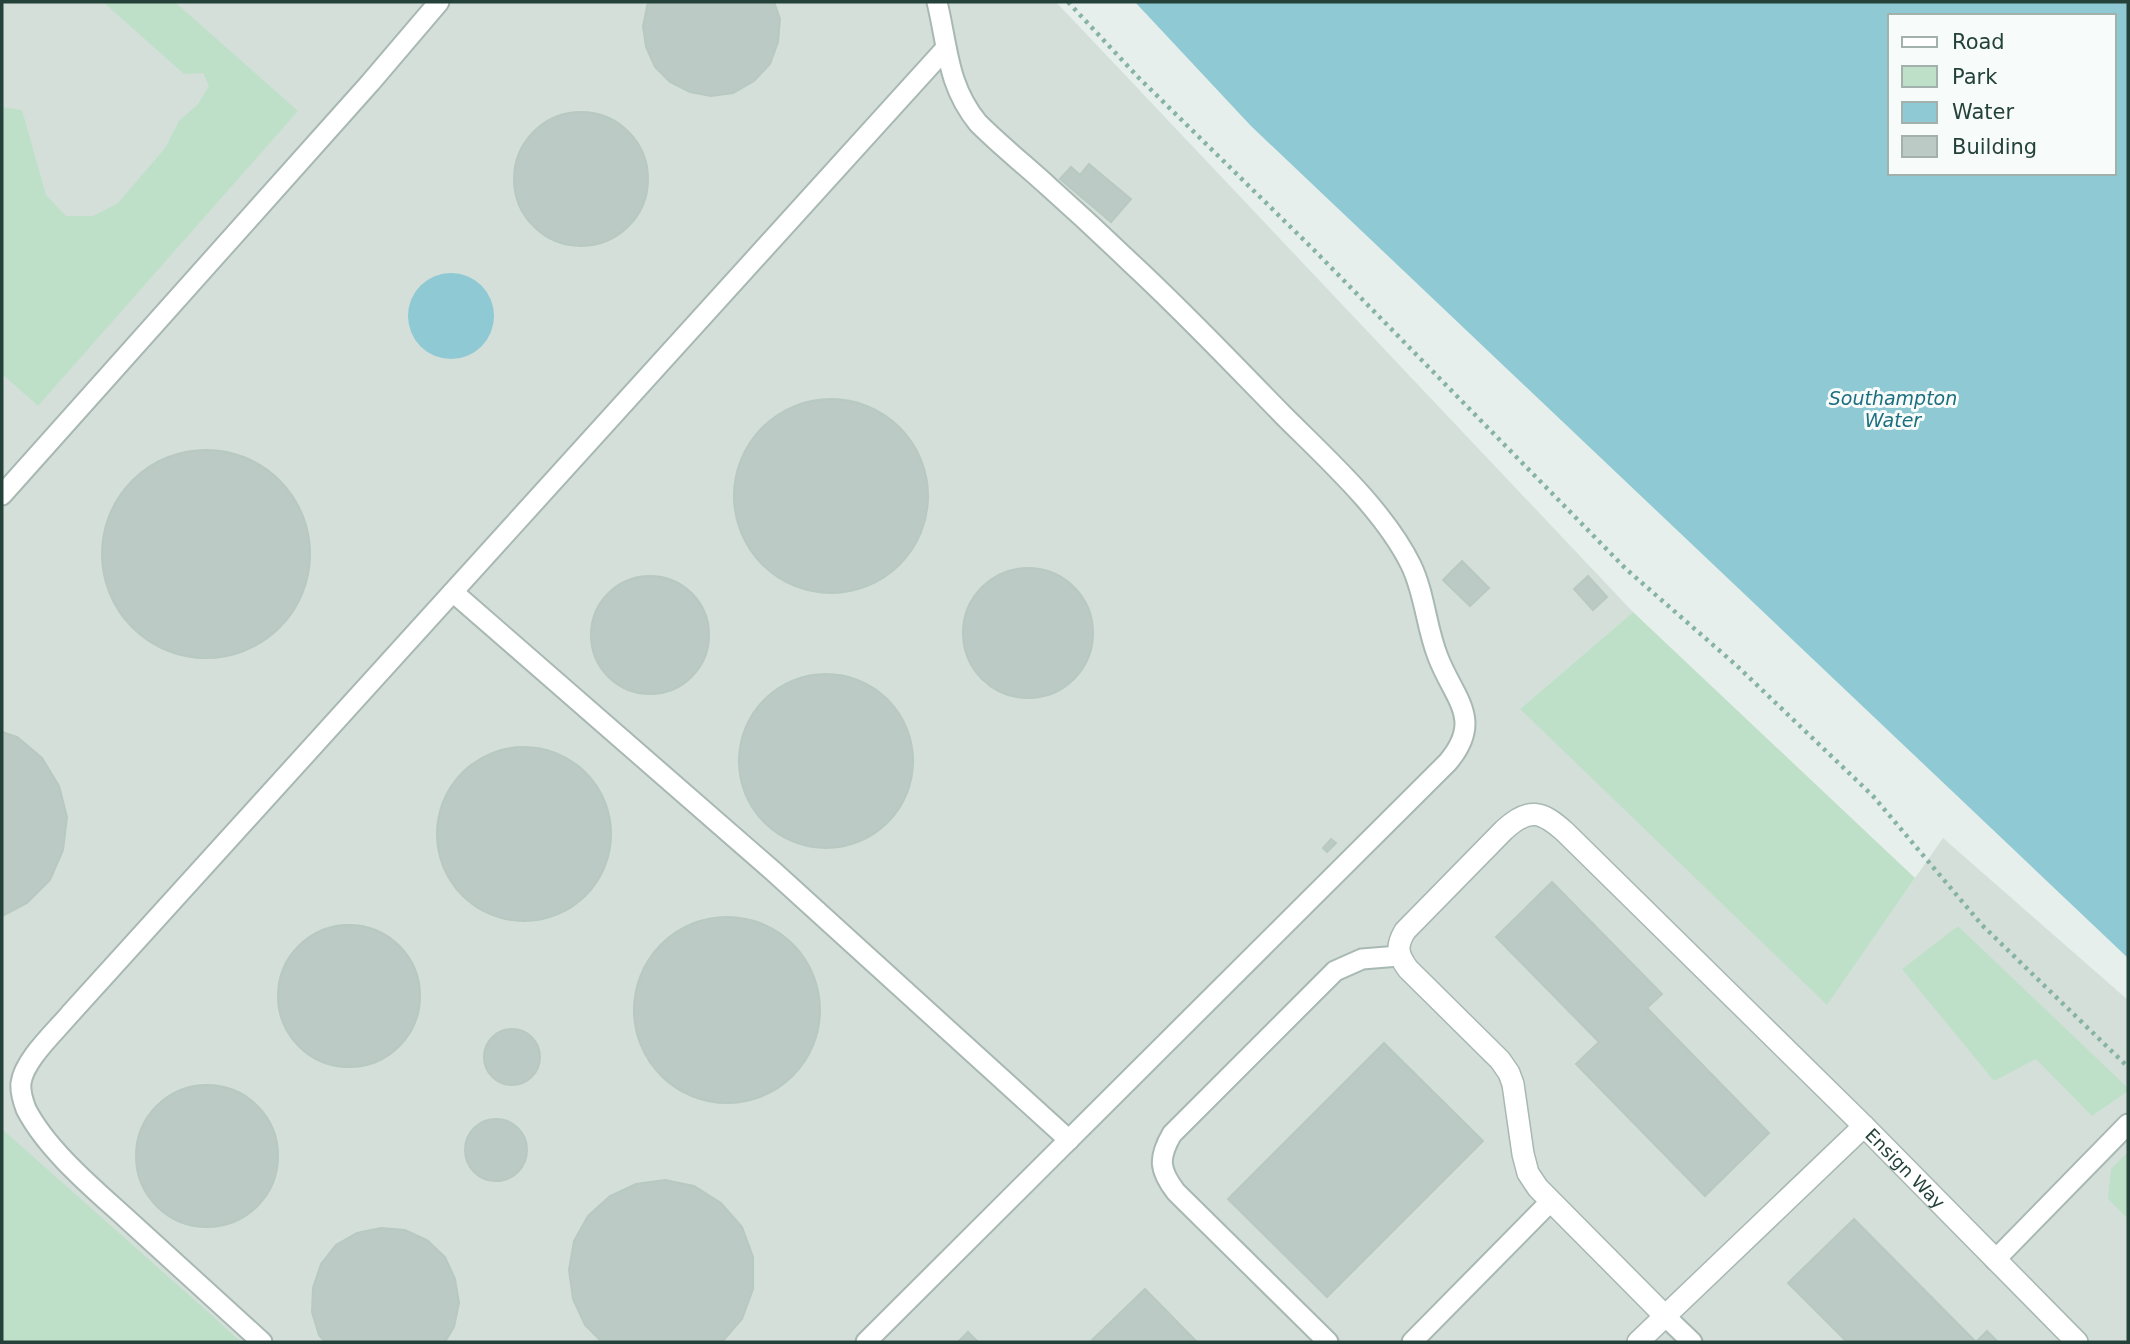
<svg xmlns="http://www.w3.org/2000/svg" width="2130" height="1344" font-family="'DejaVu Sans',sans-serif">
	<style>
		.built { fill: #d4dfda }
		.green { fill: #bfe0c8 }
		.water { fill: #8ec9d4; fill-rule: evenodd }
		.building { fill: #bbcac4; stroke: #b8c9c2; stroke-width: 2 }
		.lines { fill: none; stroke-linecap: round; stroke-linejoin: round }
		.service-casing { stroke: #a8b8b2; stroke-width: 23 }
		.minor-casing { stroke: #a8b8b2; stroke-width: 24 }
		.path { stroke: #86b3a5; stroke-width: 4.5; stroke-dasharray: 3.5 5; stroke-linecap: butt }
		.service { stroke: #fff; stroke-width: 19 }
		.minor { stroke: #fff; stroke-width: 21 }
		.labels { text-anchor: middle; dominant-baseline: central; stroke-width: 6; stroke-linejoin: round; paint-order: stroke }
		.street-label { font-size: 18px; fill: #24423a; stroke: #f7fbf9 }
		.water-label { font-size: 19px; font-style: italic; fill: #1c6f80; stroke: #f7fbf9 }
	</style>
	<rect width="100%" height="100%" fill="#e6efeb"/>
	<!-- built -->
	<polygon class="built" points="2,2 1056,2 1633,612 1521,708 1827,1004 1943,838 2128,1000 2128,1342 2,1342"/>
	<!-- green -->
	<g class="green">
		<polygon points="103,2 175,2 298,111 38,406 2,374 2,107 22,110 46,195 66,216 93,216 118,203 165,148 179,121 198,104 209,86 203,73 184,74"/>
		<polygon points="1633,612 1915,878 1827,1005 1520,709"/>
		<polygon points="1958,926 2128,1088 2128,1091 2092,1116 2036,1059 1994,1081 1902,969"/>
		<polygon points="2,1129 208,1312 241,1342 2,1342"/>
		<polygon points="2128,1152 2128,1219 2108,1199 2111,1169"/>
	</g>
	<!-- water -->
	<g class="water">
		<path d="M1135 2H2128V958L1251 126ZM1890 16H2114V173H1890Z"/>
		<circle cx="451" cy="316" r="43"/>
	</g>
	<!-- building -->
	<g class="building">
		<polygon points="648,2 774,2 780,19 778,42 770,64 754,81 733,93 711,96 690,92 670,82 655,67 646,47 643,26"/>
		<circle cx="581" cy="179" r="67"/>
		<polygon points="1089,164 1131,199 1111,222 1060,179 1071,167 1080,175"/>
		<circle cx="831" cy="496" r="97"/>
		<circle cx="206" cy="554" r="104"/>
		<polygon points="1462,561 1489,588 1470,606 1443,580"/>
		<circle cx="1028" cy="633" r="65"/>
		<polygon points="1588,576 1607,597 1593,610 1574,589"/>
		<circle cx="650" cy="635" r="59"/>
		<circle cx="826" cy="761" r="87"/>
		<polygon points="2,732 17,737 42,758 59,786 67,817 63,850 50,880 27,903 2,916"/>
		<circle cx="524" cy="834" r="87"/>
		<polygon points="1331,839 1336,843 1327,852 1323,848"/>
		<polygon points="1552,882 1662,994 1647,1008 1769,1133 1705,1196 1576,1064 1599,1042 1496,937"/>
		<circle cx="727" cy="1010" r="93"/>
		<circle cx="349" cy="996" r="71"/>
		<circle cx="512" cy="1057" r="28"/>
		<polygon points="1384,1043 1483,1141 1327,1297 1228,1199"/>
		<circle cx="207" cy="1156" r="71"/>
		<circle cx="496" cy="1150" r="31"/>
		<polygon points="665,1180 694,1186 721,1203 742,1227 753,1257 753,1289 742,1319 722,1342 602,1342 585,1325 573,1299 569,1270 574,1241 588,1216 610,1196 636,1184"/>
		<polygon points="1854,1219 1976,1342 1987,1331 1998,1342 1847,1342 1788,1283"/>
		<polygon points="381,1228 405,1230 427,1240 445,1257 455,1279 459,1303 454,1327 445,1342 325,1342 319,1335 312,1312 313,1288 321,1264 336,1245 357,1233"/>
		<polygon points="1145,1289 1197,1342 1094,1342 1092,1340"/>
		<polygon points="968,1332 978,1342 958,1342"/>
	</g>
	<g class="lines">
		<!-- service casing -->
		<g class="service-casing">
			<g id="service">
				<polyline points="2,495 370,83 439,2"/>
				<polyline points="453,592 773,871 1069,1140"/>
				<polyline points="1995,1260 2128,1124"/>
				<polyline points="1665,1316 1692,1342"/>
				<path d="M262 1342C217 1301 172 1260 127 1219 94 1189 47 1150 26 1109 23 1101 20 1092 21 1083 24 1060 55 1032 70 1014L946 48"/>
				<path d="M866 1342 1448 762C1484 719 1454 699 1438 657 1426 627 1425 594 1411 565 1384 510 1327 459 1284 416 1234 365 1184 312 1131 263 1104 237 1077 212 1049 187 1025 165 1001 146 978 123 947 85 948 47 937 2"/>
				<path d="M1328 1342 1176 1192C1159 1170 1158 1158 1172 1134L1335 971 1362 959 1399 956"/>
				<polyline points="1412,1342 1550,1202"/>
			</g>
		</g>
		<!-- minor casing -->
		<g class="minor-casing">
			<g id="minor">
				<path id="s1" d="M1665 1316 1538 1188 1528 1173 1523 1154 1513 1084 1509 1073 1500 1060 1408 969C1397 954 1396 946 1405 931L1504 830C1529 807 1542 811 1565 832L1864 1126 2077 1342"/>
				<polyline points="1638,1342 1864,1126"/>
			</g>
		</g>
		<!-- path -->
		<polyline class="path" points="1068,2 1138,77 1314,250 1626,569 1736,665 1873,796 1982,925 2128,1067"/>
		<!-- service -->
		<use href="#service" class="service"/>
		<!-- minor -->
		<use href="#minor" class="minor"/>
	</g>
	<g class="labels">
		<!-- street labels -->
		<g class="street-label">
			<text stroke="none"><textPath href="#s1" startOffset="1178">Ensign Way</textPath></text>
		</g>
		<!-- water labels -->
		<g class="water-label">
			<text x="1893" y="398">Southampton<tspan x="1893" dy="22">Water</tspan></text>
		</g>
	</g>
	<!-- border -->
	<rect width="2130" height="1344" fill="none" stroke="#24423a" stroke-width="7"/>
	<!-- legend -->
	<rect x="1888" y="14" width="228" height="161" fill="#f7fbf9" stroke="#a3b1ad" stroke-width="2"/>
	<rect x="1902" y="37" width="35" height="10" fill="#ffffff" stroke="#a3b1ad" stroke-width="2"/>
	<text x="1952" y="49" font-size="21" fill="#24423a">Road</text>
	<rect x="1902" y="66" width="35" height="21" fill="#bfe0c8" stroke="#a3b1ad" stroke-width="2"/>
	<text x="1952" y="84" font-size="21" fill="#24423a">Park</text>
	<rect x="1902" y="102" width="35" height="21" fill="#8ec9d4" stroke="#a3b1ad" stroke-width="2"/>
	<text x="1952" y="119" font-size="21" fill="#24423a">Water</text>
	<rect x="1902" y="136" width="35" height="21" fill="#bbcac4" stroke="#a3b1ad" stroke-width="2"/>
	<text x="1952" y="154" font-size="21" fill="#24423a">Building</text>
</svg>
